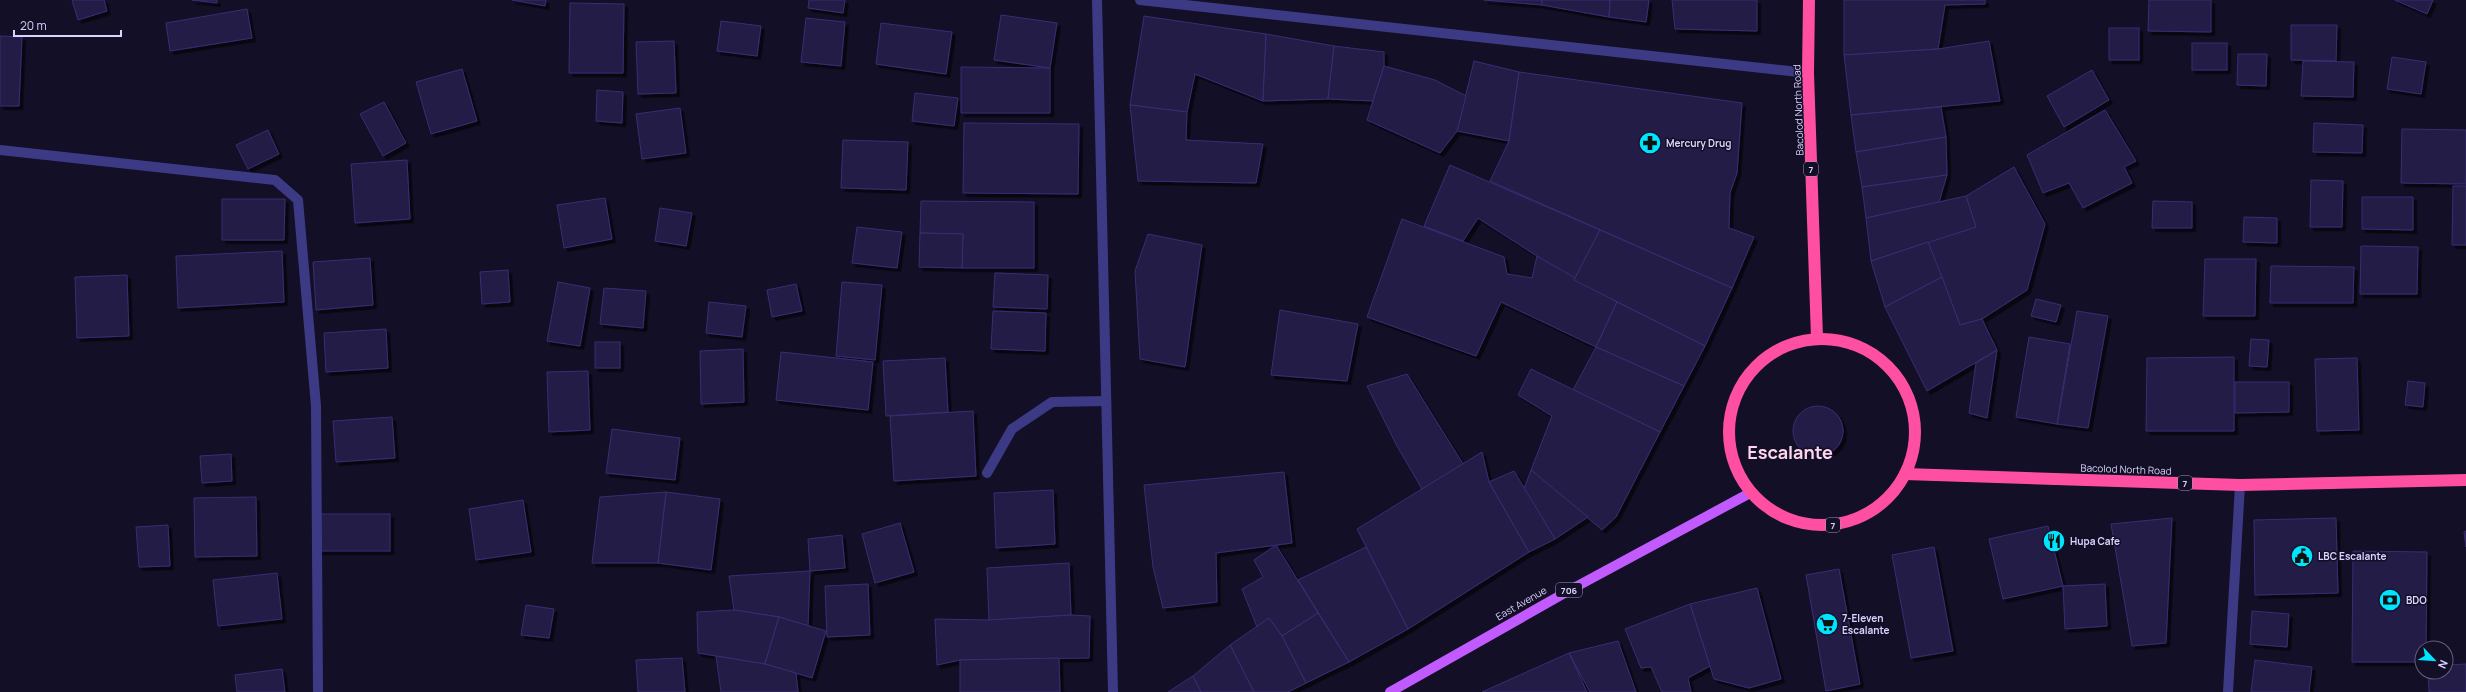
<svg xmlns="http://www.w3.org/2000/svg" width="2466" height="692" font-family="Manrope,sans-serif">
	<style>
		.building { fill: #241b47; stroke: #3b2d73; filter: url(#shadow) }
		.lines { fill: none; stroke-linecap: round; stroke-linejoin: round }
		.minor { stroke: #3d3a85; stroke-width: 10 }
		.major { stroke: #c25bff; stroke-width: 10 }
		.highway { stroke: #ff4fa3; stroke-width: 12 }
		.labels { text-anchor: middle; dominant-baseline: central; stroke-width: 3; stroke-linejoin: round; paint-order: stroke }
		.shield { fill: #130f26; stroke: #9e99be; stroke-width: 1 }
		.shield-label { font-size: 9px; font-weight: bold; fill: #d9d4ff }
		.street-label { font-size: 10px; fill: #d9d4ff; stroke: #130f26 }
		.poi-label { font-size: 10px; font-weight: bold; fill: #d9d4ff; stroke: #130f26; text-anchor: start }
		.town-label { font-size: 18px; font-weight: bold; fill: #ffd6f0; stroke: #130f26 }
	</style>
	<defs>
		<filter id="shadow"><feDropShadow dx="3.5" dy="3.5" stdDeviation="0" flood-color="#0009"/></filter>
	</defs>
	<rect width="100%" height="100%" fill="#130f26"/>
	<!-- building -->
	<g class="building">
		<polygon points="72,0 104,0 107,11 78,20"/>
		<polygon points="192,0 217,0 217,3"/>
		<polygon points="512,0 546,0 545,6"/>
		<polygon points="809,0 845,0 843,13 808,8"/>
		<polygon points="1484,0 1542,0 1542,5"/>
		<polygon points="1542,0 1610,0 1609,17 1542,5"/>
		<polygon points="1610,0 1649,0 1646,22 1609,17"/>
		<polygon points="1672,0 1757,0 1757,31 1675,29"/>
		<polygon points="1844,0 1985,0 1985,4 1945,5 1938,49 1844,55"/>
		<polygon points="2149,0 2211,0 2211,32 2148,31"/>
		<polygon points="2395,0 2433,0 2427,14"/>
		<polygon points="570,3 624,4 623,73 569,73"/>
		<polygon points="247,9 252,38 170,51 166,23"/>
		<polygon points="1001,15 1057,23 1050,68 994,60"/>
		<polygon points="1144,16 1266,34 1263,101 1195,74 1187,112 1130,105"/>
		<polygon points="806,18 845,22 841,66 801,62"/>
		<polygon points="721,21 761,26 757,56 717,51"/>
		<polygon points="881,23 952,32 946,74 876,64"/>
		<polygon points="2291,25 2337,25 2336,61 2291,60"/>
		<rect x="2109" y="28" width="30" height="32"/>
		<polygon points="1266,34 1334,46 1328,99 1263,101"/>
		<polygon points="0,36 22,37 19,106 0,106"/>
		<polygon points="674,41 676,93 638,94 636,42"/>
		<polygon points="1989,41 2000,101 1851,115 1844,55 1938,49"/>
		<rect x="2192" y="43" width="35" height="27"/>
		<polygon points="1334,46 1384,52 1384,66 1373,101 1328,99"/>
		<polygon points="2238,54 2267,54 2266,86 2237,85"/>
		<polygon points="2392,57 2426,62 2421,94 2387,89"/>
		<polygon points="1474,61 1519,72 1509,141 1457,131"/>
		<polygon points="2303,61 2354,62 2353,97 2301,96"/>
		<polygon points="1384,66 1435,80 1466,96 1457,131 1440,153 1367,120"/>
		<polygon points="961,67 1050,68 1050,113 961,113"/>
		<polygon points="462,69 477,121 431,134 416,82"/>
		<polygon points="2092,70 2109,100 2064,127 2047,96"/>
		<polygon points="1519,72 1742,103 1737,173 1730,193 1729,228 1754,237 1732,288 1490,181 1509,141"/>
		<polygon points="597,90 623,92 622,123 596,121"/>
		<polygon points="915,93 958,98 954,126 912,121"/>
		<polygon points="384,102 406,143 383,156 360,114"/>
		<polygon points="1130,105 1187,112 1186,140 1263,144 1256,183 1138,181"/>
		<polygon points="1941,107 1946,137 1856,152 1851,115"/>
		<polygon points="680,108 686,153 642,159 636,114"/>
		<polygon points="2105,110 2136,161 2124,167 2132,183 2083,208 2069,183 2043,193 2027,155"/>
		<polygon points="964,123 1079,124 1078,194 963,193"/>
		<polygon points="2314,123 2363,125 2362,153 2313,152"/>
		<polygon points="2402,129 2466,130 2466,184 2401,183"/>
		<polygon points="268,130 279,154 248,169 236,145"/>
		<polygon points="1946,137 1947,175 1862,187 1856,152"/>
		<polygon points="843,140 908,142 906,190 841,188"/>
		<polygon points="407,160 410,219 355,223 351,164"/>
		<polygon points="1450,165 1600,230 1574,280 1478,218 1463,241 1424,226"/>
		<polygon points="2014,167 2045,224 2027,290 1982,319 1960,325 1928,242 1976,227 1966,196"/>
		<polygon points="1947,175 1939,202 1866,218 1862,187"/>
		<polygon points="2311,180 2343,181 2342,227 2310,227"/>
		<polygon points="2453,186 2466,186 2466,245 2452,245"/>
		<polygon points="1966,196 1976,227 1871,261 1866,218"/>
		<polygon points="2362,197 2413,197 2413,230 2362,229"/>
		<polygon points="605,198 612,239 564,248 557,205"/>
		<polygon points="222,199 285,199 284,240 222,240"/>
		<polygon points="921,201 1034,202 1034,268 962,268 963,234 920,233"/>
		<polygon points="2153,201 2192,202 2192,228 2152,228"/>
		<polygon points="660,208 692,213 686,246 655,241"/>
		<polygon points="2244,217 2277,218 2277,243 2243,242"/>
		<polygon points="1402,219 1504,257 1507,274 1532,278 1537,256 1617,302 1596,347 1501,302 1476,356 1367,317"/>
		<polygon points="857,227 902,232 897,268 852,263"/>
		<polygon points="1600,230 1732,288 1705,346 1574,280"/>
		<polygon points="920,233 963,234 962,268 919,267"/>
		<polygon points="1148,234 1202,245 1185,367 1140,359 1135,271"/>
		<polygon points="1928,242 1942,277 1885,307 1871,261"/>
		<polygon points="2361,246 2418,247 2417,294 2360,294"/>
		<polygon points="282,251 284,302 178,308 176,256"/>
		<polygon points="370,258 373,305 316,310 313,262"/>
		<polygon points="2205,259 2256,259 2255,316 2203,316"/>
		<polygon points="2271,266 2354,267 2353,303 2270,303"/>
		<polygon points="508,270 510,302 482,304 480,272"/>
		<polygon points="995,273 1048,275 1047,309 993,307"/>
		<polygon points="127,275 129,336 77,338 75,277"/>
		<polygon points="1942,277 1960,325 1982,319 1997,350 1927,391 1885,307"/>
		<polygon points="558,282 590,288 580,346 547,341"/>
		<polygon points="842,282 882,285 875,360 836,356"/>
		<polygon points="796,284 802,311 772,317 767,290"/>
		<polygon points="604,288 646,291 643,328 600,324"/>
		<polygon points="2036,299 2061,305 2056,322 2031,316"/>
		<polygon points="709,302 746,306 742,337 706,333"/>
		<polygon points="1617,302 1705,346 1684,386 1596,347"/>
		<polygon points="1280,310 1358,324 1347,381 1271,375"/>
		<polygon points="993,311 1046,313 1045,351 991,349"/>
		<polygon points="2077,311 2108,316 2088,428 2057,424"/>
		<polygon points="386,329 388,368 326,372 324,333"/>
		<polygon points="2029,337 2070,344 2057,424 2016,417"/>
		<polygon points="2251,339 2269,340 2267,367 2249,366"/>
		<rect x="595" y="342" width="25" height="26"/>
		<polygon points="1596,347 1684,386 1660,432 1573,390"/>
		<polygon points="743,349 744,402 701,404 700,351"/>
		<polygon points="1997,350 1987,418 1969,413 1976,363"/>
		<polygon points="781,352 873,362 868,410 776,400"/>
		<polygon points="2234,357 2234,431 2146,431 2147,358"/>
		<polygon points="945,358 948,412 886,416 883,361"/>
		<polygon points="2357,358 2359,430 2317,431 2315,359"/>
		<polygon points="1531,369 1660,432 1616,517 1602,530 1531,470 1552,416 1518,395"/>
		<polygon points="588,371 590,430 549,432 547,372"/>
		<polygon points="1407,374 1463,464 1422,489 1397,446 1367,386"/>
		<polygon points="2408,381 2425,383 2423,407 2405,405"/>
		<polygon points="2235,382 2289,382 2289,412 2235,413"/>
		<circle cx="1818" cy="431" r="25"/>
		<polygon points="973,411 976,476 894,481 890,416"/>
		<polygon points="392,417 395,458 336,462 333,421"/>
		<polygon points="612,429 680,438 675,480 606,473"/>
		<polygon points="1482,452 1489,482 1529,552 1408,629 1357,529"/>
		<polygon points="231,454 232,481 202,483 200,456"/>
		<polygon points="1531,470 1588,517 1555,539 1524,489"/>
		<polygon points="1514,471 1555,539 1529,552 1489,482"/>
		<polygon points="1284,472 1292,543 1216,553 1217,602 1163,608 1153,567 1144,485"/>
		<polygon points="1053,490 1055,544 996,548 994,493"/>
		<polygon points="666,492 720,499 711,570 658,563"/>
		<polygon points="666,492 658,563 592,563 600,497"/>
		<polygon points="256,497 257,556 195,557 194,498"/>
		<polygon points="523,500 531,552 476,560 469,509"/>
		<rect x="319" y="514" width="71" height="37"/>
		<polygon points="2172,518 2166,643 2132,646 2111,524"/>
		<polygon points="2336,518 2338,593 2255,595 2254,520"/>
		<polygon points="900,523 914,572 875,583 862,534"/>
		<polygon points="168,525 170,566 139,567 136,527"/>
		<polygon points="2048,526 2063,586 2003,599 1989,539"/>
		<polygon points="2466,531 2466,547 2464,532"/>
		<polygon points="842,535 845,568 810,571 808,539"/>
		<polygon points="1276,545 1318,613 1282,636 1269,618 1257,627 1242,589 1263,577 1254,560"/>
		<polygon points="1366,547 1408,629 1349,662 1298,580"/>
		<polygon points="1934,547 1953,651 1911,658 1892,555"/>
		<polygon points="2353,551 2427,552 2426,648 2422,648 2422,662 2352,662"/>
		<polygon points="1069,563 1071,615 989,620 987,568"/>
		<polygon points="1839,569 1860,684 1826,691 1806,575"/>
		<polygon points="810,571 808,626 779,617 734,610 729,576"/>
		<polygon points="277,573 282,619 218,626 213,580"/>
		<polygon points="868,584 870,635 827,637 825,586"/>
		<polygon points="2105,584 2107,626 2065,629 2063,586"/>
		<polygon points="1757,588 1781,679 1749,688 1714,679 1690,604"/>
		<polygon points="1690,604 1710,666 1688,678 1691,692 1662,692 1651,667 1641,668 1625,629"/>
		<polygon points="526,605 554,609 549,638 521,635"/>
		<polygon points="734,610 779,617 765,664 698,653 697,612"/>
		<polygon points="2252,611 2289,614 2287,647 2250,644"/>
		<polygon points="1318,613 1349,662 1306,683 1282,636"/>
		<polygon points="1071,615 1090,616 1089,658 960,660 937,665 935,619 989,620"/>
		<polygon points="779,617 826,631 812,678 765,664"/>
		<polygon points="1269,618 1282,636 1306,683 1288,692 1254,692 1230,645"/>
		<polygon points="1618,641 1636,692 1590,692 1569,653"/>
		<polygon points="1230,645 1254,692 1201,692 1193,676"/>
		<polygon points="1569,653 1587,692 1482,692"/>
		<polygon points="716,656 765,664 796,673 798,692 721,692"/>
		<polygon points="682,658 685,692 638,692 636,660"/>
		<polygon points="1059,658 1060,692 960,692 960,660"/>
		<polygon points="2255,660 2312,667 2309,692 2251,692"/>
		<polygon points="2466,664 2466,692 2429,692 2428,672 2446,672 2446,665"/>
		<polygon points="282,669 285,692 237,692 235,675"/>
		<polygon points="1193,676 1201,692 1168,692"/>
	</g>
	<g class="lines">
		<!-- minor -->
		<g class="minor">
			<polyline points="1097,0 1113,692"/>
			<polyline points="1140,0 1808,73"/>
			<polyline points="0,150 275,180 298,200 316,406 318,692"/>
			<polyline points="987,473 1012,429 1052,402 1106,401"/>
			<polyline points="2228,692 2240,485"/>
		</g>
		<!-- major -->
		<polyline class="major" points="1390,692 1570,590 1750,493"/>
		<!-- highway -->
		<g class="highway">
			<polyline points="1809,0 1808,73 1817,338"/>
			<circle cx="1822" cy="432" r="93"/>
			<polyline points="1905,474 2240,485 2466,480"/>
		</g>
	</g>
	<!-- icons -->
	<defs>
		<g id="pharmacy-disc" transform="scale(1.15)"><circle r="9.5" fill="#00e5ff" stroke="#130f26"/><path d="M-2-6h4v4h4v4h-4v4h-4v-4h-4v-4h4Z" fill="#111"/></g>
		<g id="restaurant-disc" transform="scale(1.15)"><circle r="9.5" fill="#00e5ff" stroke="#130f26"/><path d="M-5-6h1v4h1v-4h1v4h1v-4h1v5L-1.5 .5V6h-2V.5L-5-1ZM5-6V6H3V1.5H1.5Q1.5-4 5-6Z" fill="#111"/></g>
		<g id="civic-disc" transform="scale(1.15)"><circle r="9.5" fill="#00e5ff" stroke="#130f26"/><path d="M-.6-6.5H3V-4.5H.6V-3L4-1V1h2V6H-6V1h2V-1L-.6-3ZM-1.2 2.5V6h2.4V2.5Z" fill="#111"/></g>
		<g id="bank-disc" transform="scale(1.15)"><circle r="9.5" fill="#00e5ff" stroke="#130f26"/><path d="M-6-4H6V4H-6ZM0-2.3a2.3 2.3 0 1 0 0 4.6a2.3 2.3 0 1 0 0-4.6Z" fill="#111"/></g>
		<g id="supermarket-disc" transform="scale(1.15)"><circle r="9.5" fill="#00e5ff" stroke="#130f26"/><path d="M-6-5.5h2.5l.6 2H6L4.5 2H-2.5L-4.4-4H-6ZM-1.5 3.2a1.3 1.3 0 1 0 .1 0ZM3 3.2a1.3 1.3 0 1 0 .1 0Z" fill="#111"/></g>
	</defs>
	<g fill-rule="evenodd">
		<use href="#pharmacy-disc" x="1650" y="143"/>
		<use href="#restaurant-disc" x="2054" y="541"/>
		<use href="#civic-disc" x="2302" y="556"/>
		<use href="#bank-disc" x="2390" y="600"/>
		<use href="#supermarket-disc" x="1827" y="624"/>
	</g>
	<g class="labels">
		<!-- shield labels -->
		<g class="shield">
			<rect x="1804" y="162" width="14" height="14" rx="3"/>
			<rect x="2178" y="476" width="14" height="14" rx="3"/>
			<rect x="1826" y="518" width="14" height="14" rx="3"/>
			<rect x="1556" y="583" width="26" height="14" rx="3"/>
		</g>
		<g class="shield-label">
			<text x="1811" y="169">7</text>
			<text x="2185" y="483">7</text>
			<text x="1833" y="525">7</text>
			<text x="1569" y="590">706</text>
		</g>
		<!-- street labels -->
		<g class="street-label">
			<text transform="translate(1798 110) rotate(-92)">Bacolod North Road</text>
			<text transform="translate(2126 469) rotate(2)">Bacolod North Road</text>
			<text transform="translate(1521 603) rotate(-30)">East Avenue</text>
		</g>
		<!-- poi labels -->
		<g class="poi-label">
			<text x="1666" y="143">Mercury Drug</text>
			<text x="2070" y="541">Hupa Cafe</text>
			<text x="2318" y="556">LBC Escalante</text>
			<text x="2406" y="600">BDO</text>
			<text x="1842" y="618">7-Eleven<tspan x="1842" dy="12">Escalante</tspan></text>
		</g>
		<!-- town labels -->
		<g class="town-label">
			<text x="1790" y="452">Escalante</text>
		</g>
	</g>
	<!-- north arrow -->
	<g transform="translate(2434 660) rotate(115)"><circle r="19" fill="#130f26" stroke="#625e7d"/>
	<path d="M0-3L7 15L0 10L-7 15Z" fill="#00e5ff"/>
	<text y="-6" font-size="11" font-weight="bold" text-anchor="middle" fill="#d9d4ff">N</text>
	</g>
	<!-- scale -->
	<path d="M14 30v6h107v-6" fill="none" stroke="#d9d4ff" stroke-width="2"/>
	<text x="20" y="30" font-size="12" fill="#d9d4ff" stroke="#130f26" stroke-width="3" paint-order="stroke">20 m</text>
</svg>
